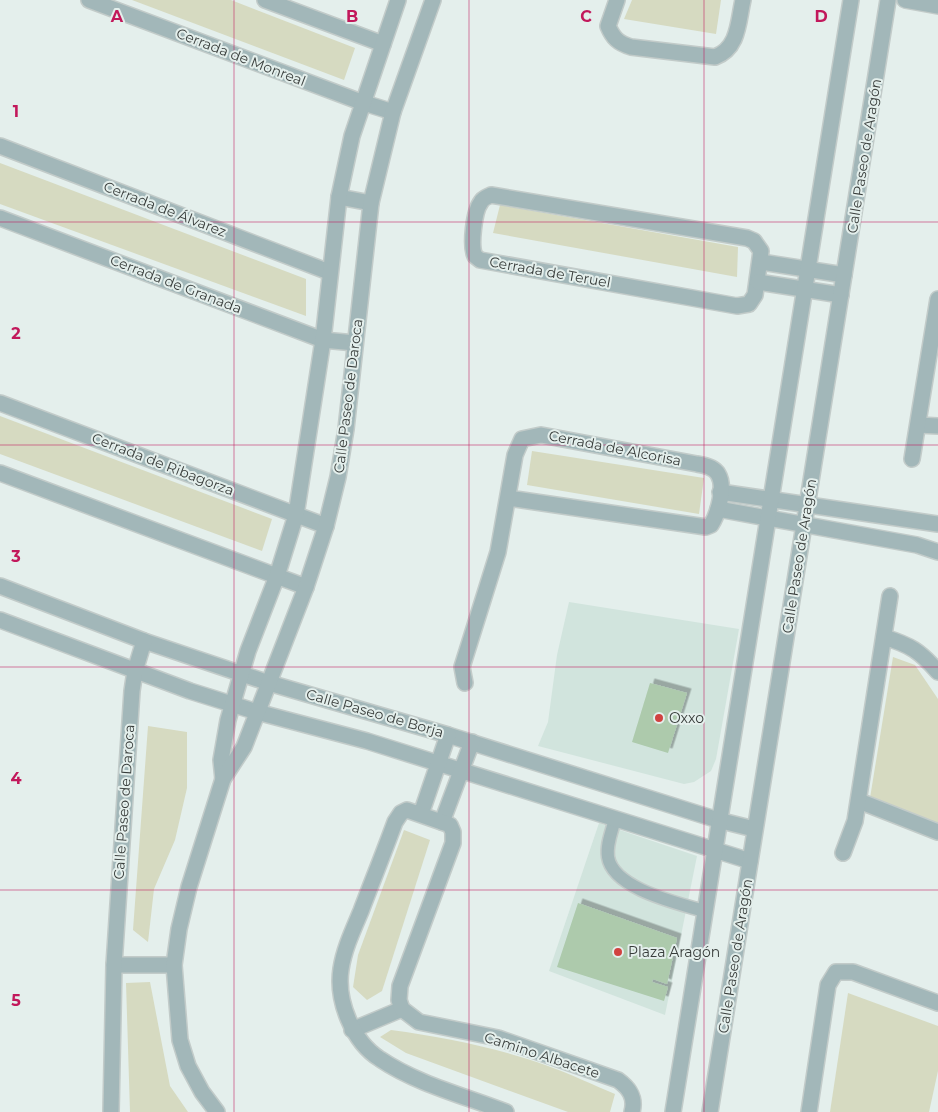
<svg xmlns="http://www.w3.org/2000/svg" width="938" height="1112" font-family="Montserrat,sans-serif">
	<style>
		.built { fill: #d1e4dd }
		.green { fill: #d6dac1 }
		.building { fill: #adcaac; filter: url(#shadow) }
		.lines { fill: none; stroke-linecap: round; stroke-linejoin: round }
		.service-casing { stroke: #c2cbc9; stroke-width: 15 }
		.minor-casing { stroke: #c2cbc9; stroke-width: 18 }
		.tertiary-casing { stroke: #c2cbc9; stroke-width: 18 }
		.service { stroke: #a2b7b9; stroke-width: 12 }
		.minor { stroke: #a2b7b9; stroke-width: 15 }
		.tertiary { stroke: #a2b7b9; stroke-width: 15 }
		.grid { fill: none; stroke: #c2185b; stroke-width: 1; stroke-opacity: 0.55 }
		.poi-dot { fill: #d14240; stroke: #e4efec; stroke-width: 2 }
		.labels { text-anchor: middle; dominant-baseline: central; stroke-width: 4; stroke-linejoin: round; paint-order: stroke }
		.street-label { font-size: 14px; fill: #383d3b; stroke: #e4efec }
		.poi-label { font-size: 14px; fill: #383d3b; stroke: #e4efec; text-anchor: start }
		.grid-label { font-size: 16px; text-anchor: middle; font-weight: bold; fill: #c2185b; stroke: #e4efec; stroke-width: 4; stroke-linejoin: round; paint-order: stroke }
	</style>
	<defs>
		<filter id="shadow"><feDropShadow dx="4.5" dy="-4.5" stdDeviation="0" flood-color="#0004"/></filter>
	</defs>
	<rect width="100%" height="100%" fill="#e4efec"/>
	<!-- built -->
	<g class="built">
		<polygon points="569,602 739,629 716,759 711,771 694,782 684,784 538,746 548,722 557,655"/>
		<polygon points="599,823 697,856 665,1015 549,971"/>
	</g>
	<!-- green -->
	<g class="green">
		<polygon points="132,0 231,0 355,48 344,80"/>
		<polygon points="632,0 721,0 716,34 624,19"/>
		<polygon points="0,163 306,279 306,316 0,204"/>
		<polygon points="500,205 738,247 737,277 493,233"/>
		<polygon points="0,416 272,519 262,551 0,454"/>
		<polygon points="532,451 704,478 699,514 527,485"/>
		<polygon points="893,657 915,665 938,699 938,824 870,798"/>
		<polygon points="148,726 187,732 187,788 175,840 154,889 148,942 133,930"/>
		<polygon points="404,830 430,840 382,991 367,1000 353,987 358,955"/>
		<polygon points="150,982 170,1086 188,1112 130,1112 126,983"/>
		<polygon points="848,993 938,1026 938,1071 929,1112 830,1112"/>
		<path d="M391 1030C444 1037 498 1048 548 1066 571 1074 593 1085 615 1094L610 1112H568L406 1053 380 1037Z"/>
	</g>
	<!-- building -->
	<g class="building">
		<polygon points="650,683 687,693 668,753 632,742"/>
		<polygon points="578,903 677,938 667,984 653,979 652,982 668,987 664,1001 557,967"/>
	</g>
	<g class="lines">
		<!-- service casing -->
		<g class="service-casing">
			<path id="service" d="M615 819C612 831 606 845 608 857 613 889 678 903 704 911"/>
		</g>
		<!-- minor casing -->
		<g class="minor-casing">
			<g id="minor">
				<polyline points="89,0 361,102 393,112"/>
				<polyline points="265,0 383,44"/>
				<path d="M617 0 608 26C613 38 618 43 631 47L715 57C739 48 738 22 743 0"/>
				<polyline points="905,0 938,6"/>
				<polyline points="0,146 329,272"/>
				<path d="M491 195 747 238 754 241 761 251 755 295 749 304 737 306 480 260 475 256C470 246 474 211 481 202 483 198 487 197 491 195Z"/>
				<polyline points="339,197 371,203"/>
				<polyline points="0,218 323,340 355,343"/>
				<polyline points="761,262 844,275"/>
				<polyline points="758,282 841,295"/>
				<polyline points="0,403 326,526"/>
				<polyline points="918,425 938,426"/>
				<polyline points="912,459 938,299"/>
				<polyline points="0,473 306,587"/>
				<polyline points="720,492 938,524"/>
				<polyline points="718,509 917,545 938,552"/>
				<polyline points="0,586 144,641 269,683 448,735 718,820 754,829"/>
				<polyline points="0,620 190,691 257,712 367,741 750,861"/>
				<path d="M884 637C910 645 920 651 938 672"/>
				<path d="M465 683 462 667 498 552 515 455 522 439 541 435 697 464C704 465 714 467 718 474 726 487 718 514 711 525L706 527 508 498"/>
				<polyline points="223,779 221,760 228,720 248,651 277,576 296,515 323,340 339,197 352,136 398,0"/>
				<polyline points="859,801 938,832"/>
				<polyline points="421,814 448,735"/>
				<polyline points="442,822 472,742"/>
				<polyline points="843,853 855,821 890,596"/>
				<polyline points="114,965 174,965"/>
				<polyline points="352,1030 402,1009"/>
				<polyline points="111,1112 114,965 132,691 135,671 144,641"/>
				<polyline points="217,1112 202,1092 188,1066 180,1040 174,965 179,929 189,887 223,779 244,747 306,587 326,526 338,477 346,429 371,203 393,112 433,0"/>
				<path d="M506 1112C465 1096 417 1084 380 1059 353 1042 336 1001 341 969 344 949 353 930 361 911 372 882 384 852 395 822L401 813 407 810 450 825 453 832V843L400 986 399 1000 402 1009 419 1022 498 1038 618 1080C629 1088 636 1097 632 1112"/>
				<polyline points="809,1112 828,985 836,972 853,972 938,1003"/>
			</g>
		</g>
		<!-- tertiary casing -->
		<g class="tertiary-casing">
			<g id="tertiary">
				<polyline points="673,1112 851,0"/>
				<polyline points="710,1112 888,0"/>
			</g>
		</g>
		<!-- service -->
		<use href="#service" class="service"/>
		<!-- minor -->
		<use href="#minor" class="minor"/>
		<!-- tertiary -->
		<use href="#tertiary" class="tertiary"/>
	</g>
	<!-- grid -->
	<path class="grid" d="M234 0V1112M469 0V1112M704 0V1112M0 222H938M0 445H938M0 667H938M0 890H938"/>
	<!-- markers -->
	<g class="poi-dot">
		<circle cx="659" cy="718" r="5"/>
		<circle cx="618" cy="952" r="5"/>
	</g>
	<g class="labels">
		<!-- street labels -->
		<g class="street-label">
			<text transform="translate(241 57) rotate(21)">Cerrada de Monreal</text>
			<text transform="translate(864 156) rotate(-81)">Calle Paseo de Aragón</text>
			<text transform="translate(165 209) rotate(21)">Cerrada de Álvarez</text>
			<text transform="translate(550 272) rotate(10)">Cerrada de Teruel</text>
			<text transform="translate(176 284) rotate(21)">Cerrada de Granada</text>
			<text transform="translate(348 396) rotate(-83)">Calle Paseo de Daroca</text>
			<text transform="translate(615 448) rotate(11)">Cerrada de Alcorisa</text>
			<text transform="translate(163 464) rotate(21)">Cerrada de Ribagorza</text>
			<text transform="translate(799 556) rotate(-81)">Calle Paseo de Aragón</text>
			<text transform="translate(375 713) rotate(16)">Calle Paseo de Borja</text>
			<text transform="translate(124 802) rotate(-86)">Calle Paseo de Daroca</text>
			<text transform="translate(735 956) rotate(-81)">Calle Paseo de Aragón</text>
			<text transform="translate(542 1055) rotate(18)">Camino Albacete</text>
		</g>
		<!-- poi labels -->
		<g class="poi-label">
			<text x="669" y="718">Oxxo</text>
			<text x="628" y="952">Plaza Aragón</text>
		</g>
	</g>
	<g class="grid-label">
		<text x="117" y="22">A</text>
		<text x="352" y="22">B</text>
		<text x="586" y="22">C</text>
		<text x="821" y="22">D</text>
		<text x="16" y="117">1</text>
		<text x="16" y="339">2</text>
		<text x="16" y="562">3</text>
		<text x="16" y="784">4</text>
		<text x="16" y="1006">5</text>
	</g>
</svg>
